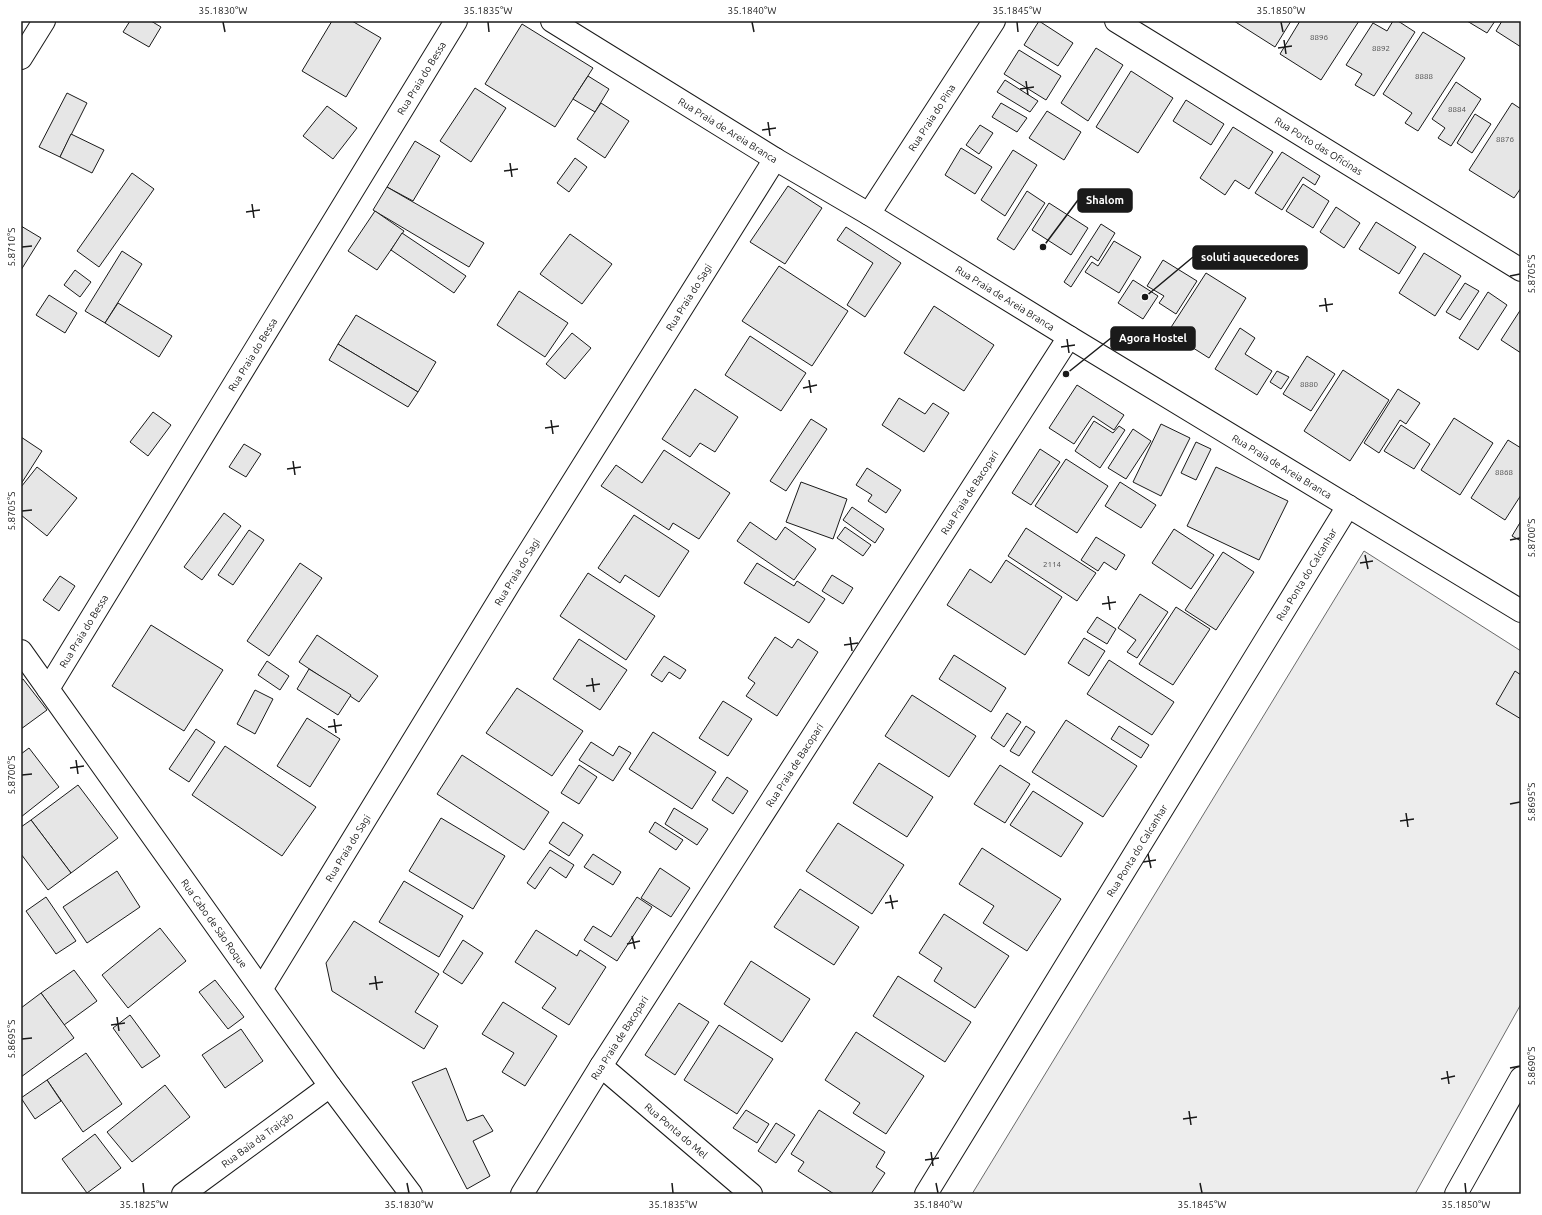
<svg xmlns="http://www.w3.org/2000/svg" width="1542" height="1215" font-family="Ubuntu,sans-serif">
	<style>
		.built { fill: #ededed; stroke: #6a6a6a }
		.building { fill: #e6e6e6; stroke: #1a1a1a }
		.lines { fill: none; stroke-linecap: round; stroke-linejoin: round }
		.minor-casing { stroke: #1a1a1a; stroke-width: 24 }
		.major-casing { stroke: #1a1a1a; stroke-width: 24 }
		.minor { stroke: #fff; stroke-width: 22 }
		.major { stroke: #fff; stroke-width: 22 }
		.ticks { fill: none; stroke: #1a1a1a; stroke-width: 1.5 }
		.labels { text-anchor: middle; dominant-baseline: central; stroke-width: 3; stroke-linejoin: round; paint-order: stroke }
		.number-label { font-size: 8px; fill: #4d4d4d }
		.street-label { font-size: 10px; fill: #1a1a1a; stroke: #fff }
		.leader { fill: none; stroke: #1a1a1a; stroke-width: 1.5 }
		.callout-dot { fill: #1a1a1a; stroke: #fff; stroke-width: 1.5 }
		.callout { fill: #1a1a1a; stroke: #1a1a1a; stroke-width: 1.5 }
		.callout-label { font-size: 11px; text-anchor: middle; font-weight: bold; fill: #fff }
		.neatline { fill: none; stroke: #1a1a1a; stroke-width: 1.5 }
		.ticks-label { font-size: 10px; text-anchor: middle; fill: #1a1a1a }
	</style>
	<rect width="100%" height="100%" fill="#fff"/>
	<!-- built -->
	<polygon class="built" points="1364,551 1521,651 1521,1004 1415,1194 972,1194"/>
	<!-- building -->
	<g class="building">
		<polygon points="130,21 151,21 161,27 149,47 123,32"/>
		<polygon points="332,21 352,21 381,38 346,97 302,71"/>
		<polygon points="1039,21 1073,43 1058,66 1024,45"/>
		<polygon points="1234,21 1291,21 1275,47"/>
		<polygon points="1300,21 1359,21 1321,80 1280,54"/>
		<polygon points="1393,21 1398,21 1415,32 1374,96 1355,85 1362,74 1346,65 1373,23 1387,31"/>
		<polygon points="1467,21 1495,21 1487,33"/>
		<polygon points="1502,21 1521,21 1521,47 1496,31"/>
		<polygon points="522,24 593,68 555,127 485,84"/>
		<polygon points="1423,32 1465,58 1418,131 1405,123 1412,113 1383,94"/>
		<polygon points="1096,48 1123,65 1088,121 1061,103"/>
		<polygon points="1019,50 1061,76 1046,100 1004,74"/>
		<polygon points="1131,71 1173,98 1138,153 1096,127"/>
		<polygon points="588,76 609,89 595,112 573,99"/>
		<polygon points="1005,80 1038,101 1030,112 997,92"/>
		<polygon points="1456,82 1481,99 1451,146 1438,138 1445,128 1432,119"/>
		<polygon points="475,88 506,108 471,162 440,141"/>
		<polygon points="67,93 87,103 60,157 39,147"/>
		<polygon points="1186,100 1224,124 1211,145 1173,121"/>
		<polygon points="601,103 629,121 605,158 577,139"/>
		<polygon points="1001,103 1027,118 1017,132 992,117"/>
		<polygon points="1512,103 1521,109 1521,188 1514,198 1469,170"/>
		<polygon points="327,106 357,128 333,159 303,136"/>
		<polygon points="1047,111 1081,132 1064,160 1029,138"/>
		<polygon points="1475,114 1491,124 1472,153 1457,143"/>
		<polygon points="980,125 993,133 979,154 966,145"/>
		<polygon points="1233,127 1273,152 1249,189 1235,180 1225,195 1200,178"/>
		<polygon points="71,134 104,150 92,173 60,157"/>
		<polygon points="415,141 440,156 413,201 387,187"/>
		<polygon points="961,148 992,167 975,194 945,175"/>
		<polygon points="1013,150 1037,165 1005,216 981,200"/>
		<polygon points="1282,152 1320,176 1315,185 1303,177 1282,210 1255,193"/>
		<polygon points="575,158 587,167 569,192 557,183"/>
		<polygon points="132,173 154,189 99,267 77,251"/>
		<polygon points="1303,184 1329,201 1313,228 1286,211"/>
		<polygon points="788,186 822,208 785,264 750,242"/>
		<polygon points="387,187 484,243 469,267 373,210"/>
		<polygon points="1027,191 1045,203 1014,250 997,239"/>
		<polygon points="1049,203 1088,228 1071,255 1032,230"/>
		<polygon points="1336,207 1360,223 1344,248 1320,232"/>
		<polygon points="375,211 404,231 377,270 348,251"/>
		<polygon points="1376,222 1416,247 1399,274 1359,249"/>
		<polygon points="1101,224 1115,233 1098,261 1091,256 1071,287 1064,282"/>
		<polygon points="21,226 41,238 21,270"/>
		<polygon points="846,227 901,263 865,317 847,305 873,263 837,240"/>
		<polygon points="402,233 466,276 454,293 391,250"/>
		<polygon points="570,234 612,264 582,304 540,274"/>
		<polygon points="1114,241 1141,257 1119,293 1085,272 1092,262 1098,266"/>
		<polygon points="122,251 142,264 105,323 85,311"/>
		<polygon points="1424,253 1461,276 1435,316 1399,293"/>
		<polygon points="1163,260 1197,281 1176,314 1159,303 1164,296 1147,286"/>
		<polygon points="779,266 848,311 812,366 742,321"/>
		<polygon points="75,270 91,282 80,297 64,285"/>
		<polygon points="1206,273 1246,298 1209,358 1168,332"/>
		<polygon points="1133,280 1158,296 1143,319 1118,303"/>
		<polygon points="1465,283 1479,291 1460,320 1446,312"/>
		<polygon points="519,291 568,323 545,357 497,325"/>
		<polygon points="1488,292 1507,305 1478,350 1459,338"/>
		<polygon points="49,295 77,313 65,333 36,315"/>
		<polygon points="118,303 172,336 159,357 105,323"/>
		<polygon points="934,306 994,345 964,391 904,353"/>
		<polygon points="1521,309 1521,353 1501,340"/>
		<polygon points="356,315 436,362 418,392 338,344"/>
		<polygon points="1240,328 1255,338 1245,354 1272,371 1257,395 1215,369"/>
		<polygon points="572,333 591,348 565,379 546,364"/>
		<polygon points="750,336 806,373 781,411 725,375"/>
		<polygon points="338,344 418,392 408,407 329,360"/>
		<polygon points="1307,356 1335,374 1311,411 1283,394"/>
		<polygon points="1343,370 1389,400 1350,461 1304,431"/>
		<polygon points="1277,371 1289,377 1281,389 1270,382"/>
		<polygon points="1077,385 1124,415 1114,430 1093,416 1074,444 1049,428"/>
		<polygon points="695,389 738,417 715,452 700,443 690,457 662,439"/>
		<polygon points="1398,389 1420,403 1406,424 1400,420 1379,453 1364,443"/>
		<polygon points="899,398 925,414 933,403 949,413 924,452 882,425"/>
		<polygon points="153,412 171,425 148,456 130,442"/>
		<polygon points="1454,418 1493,443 1460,495 1421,470"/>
		<polygon points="811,419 827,429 786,491 770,481"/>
		<polygon points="1094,421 1113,433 1119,426 1125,430 1100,468 1075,451"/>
		<polygon points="1161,424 1190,438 1161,496 1133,482"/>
		<polygon points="1401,425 1430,444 1414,469 1384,451"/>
		<polygon points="1133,429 1151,441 1126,479 1108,468"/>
		<polygon points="21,437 42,451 21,484"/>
		<polygon points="1508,440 1521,448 1521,495 1505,520 1471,498"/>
		<polygon points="1196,442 1211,449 1196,480 1181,473"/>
		<polygon points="244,444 261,454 246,477 229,467"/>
		<polygon points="1040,449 1060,462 1031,505 1012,493"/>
		<polygon points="664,450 730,493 699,539 673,523 669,530 601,486 616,465 642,483"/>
		<polygon points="1066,459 1108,486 1077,533 1035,506"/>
		<polygon points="37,467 77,498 47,536 21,515 21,487"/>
		<polygon points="1216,467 1288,501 1259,560 1187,526"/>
		<polygon points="867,468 901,490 886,513 868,501 872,495 856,485"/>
		<polygon points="801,482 847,499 833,539 786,522"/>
		<polygon points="1120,482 1156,505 1141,528 1105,506"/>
		<polygon points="852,507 884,529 875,543 843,520"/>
		<polygon points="224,513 241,526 202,580 184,567"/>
		<polygon points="634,515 689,551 659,597 625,575 620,583 598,568"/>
		<polygon points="1521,521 1521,541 1512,536"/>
		<polygon points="750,522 776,540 785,527 816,549 794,580 737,541"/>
		<polygon points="845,527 871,545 863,556 837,538"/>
		<polygon points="1026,528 1096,573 1077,601 1008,556"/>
		<polygon points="1174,529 1214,555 1191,589 1152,563"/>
		<polygon points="249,530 264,540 233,585 218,575"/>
		<polygon points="1096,537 1125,555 1116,570 1104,562 1098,571 1081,560"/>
		<polygon points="1223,552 1254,572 1216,630 1185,610"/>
		<polygon points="1006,560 1062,597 1025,655 947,605 970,569 991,583"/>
		<polygon points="300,563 322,578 269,656 247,641"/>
		<polygon points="757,563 794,586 797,581 825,599 809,623 744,583"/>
		<polygon points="588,573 655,616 626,660 560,616"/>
		<polygon points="832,575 853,588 843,604 822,591"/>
		<polygon points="60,576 75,586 59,611 43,600"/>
		<polygon points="1140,594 1168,612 1137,658 1127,652 1136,640 1118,628"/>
		<polygon points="1176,607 1210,629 1173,685 1139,664"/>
		<polygon points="1097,617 1116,629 1107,644 1087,632"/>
		<polygon points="151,625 223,670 184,731 112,686"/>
		<polygon points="317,635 378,676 359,702 299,662"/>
		<polygon points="775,637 792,648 798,639 818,652 777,716 746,696 755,683 748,678"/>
		<polygon points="1084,638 1105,651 1089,676 1068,663"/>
		<polygon points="579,639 627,670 600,710 553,679"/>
		<polygon points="954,655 1006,688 991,712 939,679"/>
		<polygon points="664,656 686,670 680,679 669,672 662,682 651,675"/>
		<polygon points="1109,660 1174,702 1152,735 1087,694"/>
		<polygon points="267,661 289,676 280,690 258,675"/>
		<polygon points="309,669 351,695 338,715 297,689"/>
		<polygon points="1515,671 1521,675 1521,719 1496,704"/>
		<polygon points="23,679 47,710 21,729 21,680"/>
		<polygon points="517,688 583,731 552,776 486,733"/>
		<polygon points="255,690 273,699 255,734 237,724"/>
		<polygon points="912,695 976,736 949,777 885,736"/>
		<polygon points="723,701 752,719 728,756 699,738"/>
		<polygon points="1007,713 1021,722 1004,747 991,738"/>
		<polygon points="307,718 340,739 310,787 277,766"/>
		<polygon points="1066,720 1137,766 1103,817 1032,772"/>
		<polygon points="1026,726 1035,732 1019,756 1010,751"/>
		<polygon points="1119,726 1149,745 1141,758 1111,739"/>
		<polygon points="196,729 215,742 189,782 169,769"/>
		<polygon points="653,732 716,772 692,809 629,769"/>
		<polygon points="591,742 613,756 619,746 631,753 613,781 579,760"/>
		<polygon points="225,746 316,807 282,856 192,795"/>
		<polygon points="29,748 59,787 21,817 21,754"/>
		<polygon points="462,755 549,812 524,850 437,794"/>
		<polygon points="879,763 933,797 907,837 853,803"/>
		<polygon points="579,765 597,777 579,804 561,793"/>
		<polygon points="1000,765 1030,784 1005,823 974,804"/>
		<polygon points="727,777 748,791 733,814 712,800"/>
		<polygon points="78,785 118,838 71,873 31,820"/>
		<polygon points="1033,791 1083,823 1061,857 1010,825"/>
		<polygon points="674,808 708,829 697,845 665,824"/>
		<polygon points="441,818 505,856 473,909 409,871"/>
		<polygon points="31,820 71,873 48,890 21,854 21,827"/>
		<polygon points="563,822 583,835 569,856 549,843"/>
		<polygon points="655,822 683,840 676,850 649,832"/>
		<polygon points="838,823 904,865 872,914 806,871"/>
		<polygon points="982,848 1061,899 1027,951 983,923 994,906 959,884"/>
		<polygon points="550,850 574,865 566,878 550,867 535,889 527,883"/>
		<polygon points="593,854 621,872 613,885 584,867"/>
		<polygon points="660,868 690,888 671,917 641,898"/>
		<polygon points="117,871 140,907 87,943 63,907"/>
		<polygon points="404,881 463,916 439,957 379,922"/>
		<polygon points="800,889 859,927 834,965 774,927"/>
		<polygon points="46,897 76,941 56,954 26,911"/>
		<polygon points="637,897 652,907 617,961 584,940 593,926 611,937"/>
		<polygon points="944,914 1009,956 975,1008 934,981 942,968 919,953"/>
		<polygon points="354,921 439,974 415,1012 438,1026 424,1049 332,991 326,963"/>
		<polygon points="160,928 186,961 128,1008 102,975"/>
		<polygon points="536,930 577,956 580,950 606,967 569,1025 542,1008 556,988 515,962"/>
		<polygon points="463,940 483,953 462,984 443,972"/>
		<polygon points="751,961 810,999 782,1042 724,1004"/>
		<polygon points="74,970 97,1001 64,1025 41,993"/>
		<polygon points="898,976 971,1022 945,1062 873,1016"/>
		<polygon points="215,980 244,1017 228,1029 199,992"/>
		<polygon points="41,993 74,1038 21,1077 21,1008"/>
		<polygon points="503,1002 557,1036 525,1086 502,1072 514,1053 482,1034"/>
		<polygon points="679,1003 709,1022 675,1075 645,1055"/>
		<polygon points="130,1015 160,1056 142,1068 113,1028"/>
		<polygon points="719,1025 773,1059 737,1114 684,1080"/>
		<polygon points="241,1029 263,1061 225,1088 202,1055"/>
		<polygon points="856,1032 924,1076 886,1134 853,1113 860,1103 825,1080"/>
		<polygon points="86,1053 122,1104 83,1132 47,1080"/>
		<polygon points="446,1068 467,1121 483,1115 493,1131 473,1141 490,1176 467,1189 412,1082"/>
		<polygon points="47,1080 61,1101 35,1119 21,1098"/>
		<polygon points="165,1085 190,1117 132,1162 107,1132"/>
		<polygon points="746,1110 769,1124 757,1143 733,1128"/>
		<polygon points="819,1110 885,1152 876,1167 885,1173 871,1194 834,1194 798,1171 804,1162 791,1154"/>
		<polygon points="776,1123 795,1135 776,1163 758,1151"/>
		<polygon points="95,1134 121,1168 87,1193 62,1159"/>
	</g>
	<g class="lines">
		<!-- minor casing -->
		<g class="minor-casing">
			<g id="minor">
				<path id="s1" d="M552 21 775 159 869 214 1069 337 1521 611"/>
				<path id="s2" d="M1116 21 1521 270"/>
				<path id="s3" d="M869 214 994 21"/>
				<path id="s4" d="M21 651 330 1086 411 1194"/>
				<path id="s5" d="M48 689 456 21"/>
				<path id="s6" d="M262 988 509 584 775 159"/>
				<path id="s7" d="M601 1066 751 1194"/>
				<path id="s8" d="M183 1194 330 1086"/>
				<path id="s9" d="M522 1194 601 1066 1069 337"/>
				<path id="s10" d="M926 1194 1348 506"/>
				<polyline points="1456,1194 1521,1078"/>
			</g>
		</g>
		<!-- major casing -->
		<g class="major-casing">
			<polyline id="major" points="21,58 44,21"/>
		</g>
		<!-- minor -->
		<use href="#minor" class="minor"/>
		<!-- major -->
		<use href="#major" class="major"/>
	</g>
	<!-- ticks -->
	<path class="ticks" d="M223 22 225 32M488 22 489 32M752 22 754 32M1017 22 1018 32M1281 22 1283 32M1284 40 1286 54M1278 48 1292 46M1026 81 1028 95M1020 89 1034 87M768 122 770 136M762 130 776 128M510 163 512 177M504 171 518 169M252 204 254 218M246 212 260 210M22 247 32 246M1510 276 1520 274M1325 298 1327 312M1319 306 1333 304M1067 339 1069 353M1061 347 1075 345M809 380 811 393M803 388 817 385M551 420 553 434M545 428 559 426M293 461 295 475M287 469 301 467M22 511 32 510M1510 540 1520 538M1365 555 1368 569M1360 563 1373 561M1108 596 1110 610M1102 604 1116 602M850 637 852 651M844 645 858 643M592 678 594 692M586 686 600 684M334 719 336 733M328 727 342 725M76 760 78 774M70 768 84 766M22 775 32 774M1510 804 1520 802M1406 813 1408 827M1400 821 1414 819M1148 854 1151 868M1143 862 1156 860M890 895 893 909M885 903 898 901M632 936 635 949M627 944 640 941M375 976 377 990M369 984 383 982M117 1017 119 1031M111 1025 125 1023M22 1039 32 1038M1510 1068 1520 1066M1447 1071 1449 1084M1441 1079 1455 1076M1189 1111 1191 1125M1183 1119 1197 1117M931 1152 933 1166M925 1160 939 1158M143 1183 144 1193M407 1183 409 1193M672 1183 673 1193M936 1183 938 1193M1200 1183 1202 1193M1465 1183 1466 1193"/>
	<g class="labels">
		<!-- number labels -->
		<g class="number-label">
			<text x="1319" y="37">8896</text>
			<text x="1381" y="48">8892</text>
			<text x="1424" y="76">8888</text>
			<text x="1457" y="109">8884</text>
			<text x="1505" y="139">8876</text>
			<text x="1309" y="384">8880</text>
			<text x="1504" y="472">8868</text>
			<text x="1052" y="564">2114</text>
		</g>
		<!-- street labels -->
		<g class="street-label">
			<text stroke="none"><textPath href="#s5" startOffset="716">Rua Praia do Bessa</textPath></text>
			<text stroke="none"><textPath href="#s3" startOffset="115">Rua Praia do Pina</textPath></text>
			<text stroke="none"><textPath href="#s1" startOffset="207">Rua Praia de Areia Branca</textPath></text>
			<text stroke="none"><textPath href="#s2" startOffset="238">Rua Porto das Oficinas</textPath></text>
			<text stroke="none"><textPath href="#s6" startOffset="812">Rua Praia do Sagi</textPath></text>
			<text stroke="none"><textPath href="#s1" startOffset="531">Rua Praia de Areia Branca</textPath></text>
			<text stroke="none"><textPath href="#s5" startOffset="392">Rua Praia do Bessa</textPath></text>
			<text stroke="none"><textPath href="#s1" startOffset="855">Rua Praia de Areia Branca</textPath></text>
			<text stroke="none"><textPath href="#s9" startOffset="832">Rua Praia de Bacopari</textPath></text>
			<text stroke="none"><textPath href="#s6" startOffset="488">Rua Praia do Sagi</textPath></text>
			<text stroke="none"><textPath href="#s10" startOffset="727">Rua Ponta do Calcanhar</textPath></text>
			<text stroke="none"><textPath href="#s5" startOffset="68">Rua Praia do Bessa</textPath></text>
			<text stroke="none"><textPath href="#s9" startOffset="508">Rua Praia de Bacopari</textPath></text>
			<text stroke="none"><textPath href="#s6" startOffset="164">Rua Praia do Sagi</textPath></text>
			<text stroke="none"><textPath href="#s10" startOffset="403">Rua Ponta do Calcanhar</textPath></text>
			<text stroke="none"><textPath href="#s4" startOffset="334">Rua Cabo de São Roque</textPath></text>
			<text stroke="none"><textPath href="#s9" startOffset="184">Rua Praia de Bacopari</textPath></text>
			<text stroke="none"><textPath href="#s7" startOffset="99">Rua Ponta do Mel</textPath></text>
			<text stroke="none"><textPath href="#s8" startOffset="92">Rua Baía da Traição</textPath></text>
		</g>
	</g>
	<!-- callouts -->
	<path class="leader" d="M1043 247L1078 200M1145 297L1193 257M1066 374L1111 338"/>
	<g class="callout-dot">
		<circle cx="1043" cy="247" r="4"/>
		<circle cx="1145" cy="297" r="4"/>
		<circle cx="1066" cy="374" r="4"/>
	</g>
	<g class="callout">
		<rect x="1078" y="189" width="54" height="23" rx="4"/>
		<rect x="1193" y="246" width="114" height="23" rx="4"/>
		<rect x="1111" y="327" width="84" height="23" rx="4"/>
	</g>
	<g class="callout-label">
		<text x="1105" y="204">Shalom</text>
		<text x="1250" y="261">soluti aquecedores</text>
		<text x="1153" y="342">Agora Hostel</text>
	</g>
	<!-- border -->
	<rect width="1542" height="1215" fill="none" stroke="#ffffff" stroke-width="44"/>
	<rect x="22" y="22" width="1498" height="1171" class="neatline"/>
	<g class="ticks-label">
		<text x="223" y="14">35.1830°W</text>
		<text x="488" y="14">35.1835°W</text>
		<text x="752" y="14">35.1840°W</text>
		<text x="1017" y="14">35.1845°W</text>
		<text x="1281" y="14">35.1850°W</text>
		<text transform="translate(11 247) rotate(-90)" y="4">5.8710°S</text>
		<text transform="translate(1531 274) rotate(-90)" y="4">5.8705°S</text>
		<text transform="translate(11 511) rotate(-90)" y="4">5.8705°S</text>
		<text transform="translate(1531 538) rotate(-90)" y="4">5.8700°S</text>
		<text transform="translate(11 775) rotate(-90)" y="4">5.8700°S</text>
		<text transform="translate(1531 802) rotate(-90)" y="4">5.8695°S</text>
		<text transform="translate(11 1039) rotate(-90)" y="4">5.8695°S</text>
		<text transform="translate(1531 1066) rotate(-90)" y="4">5.8690°S</text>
		<text x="144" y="1208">35.1825°W</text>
		<text x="409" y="1208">35.1830°W</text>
		<text x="673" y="1208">35.1835°W</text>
		<text x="938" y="1208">35.1840°W</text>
		<text x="1202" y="1208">35.1845°W</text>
		<text x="1466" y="1208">35.1850°W</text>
	</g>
</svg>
